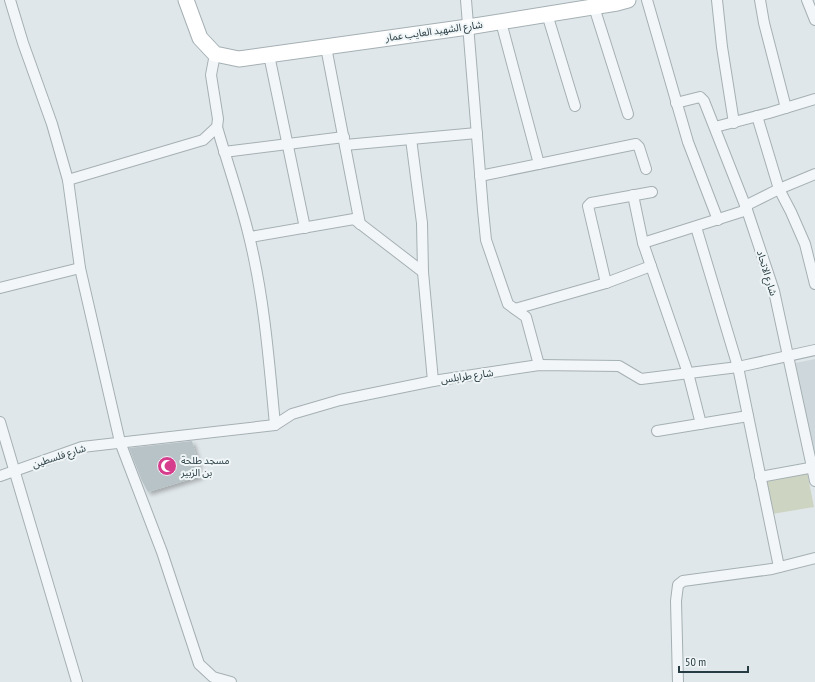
<svg xmlns="http://www.w3.org/2000/svg" width="815" height="682" font-family="'PT Sans Narrow','Noto Sans Arabic',sans-serif">
	<style>
		.built { fill: #ced8dc }
		.green { fill: #cdd4c1 }
		.building { fill: #b7c3c7; filter: url(#shadow) }
		.lines { fill: none; stroke-linecap: round; stroke-linejoin: round }
		.street-casing { stroke: #a5b0b4; stroke-width: 12 }
		.secondary-casing { stroke: #a5b0b4; stroke-width: 17 }
		.street { stroke: #f3f6f8; stroke-width: 10 }
		.secondary { stroke: #fff; stroke-width: 15 }
		.labels { text-anchor: middle; dominant-baseline: central; stroke-width: 4; stroke-linejoin: round; paint-order: stroke }
		.street-label { font-size: 10px; fill: #273b42; stroke: #f0f6f7 }
		.poi-label { font-size: 10px; fill: #273b42; stroke: #f0f6f7; text-anchor: start }
	</style>
	<defs>
		<filter id="shadow"><feDropShadow dx="3" dy="3" stdDeviation="2" flood-color="#0004"/></filter>
	</defs>
	<rect width="100%" height="100%" fill="#e0e7ea"/>
	<!-- built -->
	<polygon class="built" points="815,359 815,459 795,363"/>
	<!-- green -->
	<polygon class="green" points="807,472 814,507 772,514 765,480"/>
	<!-- building -->
	<polygon class="building" points="192,441 199,465 197,466 201,476 148,492 142,481 129,448"/>
	<g class="lines">
		<!-- street casing -->
		<g class="street-casing">
			<g id="street">
				<polyline points="10,0 23,43 52,124 68,180 80,268 120,442 162,552 199,664 213,677 231,682"/>
				<polyline points="466,0 483,210 486,240 508,304 526,317 539,365"/>
				<polyline points="647,0 688,142 718,220"/>
				<polyline points="717,0 722,47 734,123"/>
				<polyline points="760,0 764,23 786,108"/>
				<polyline points="807,0 815,20"/>
				<polyline points="594,7 628,114"/>
				<polyline points="547,14 575,106"/>
				<polyline points="501,22 539,164"/>
				<polyline points="326,47 360,224"/>
				<polyline points="269,55 305,228"/>
				<polyline points="676,103 700,97 704,101 747,210 774,291 815,481"/>
				<polyline points="757,116 779,189 791,212 805,244 815,284"/>
				<path d="M217 127C227 162 239 196 248 232 264 295 269 360 275 425"/>
				<polyline points="715,127 769,113 815,99"/>
				<polyline points="411,139 422,223 423,272 433,381"/>
				<polyline points="345,145 477,133"/>
				<polyline points="224,152 344,137"/>
				<polyline points="480,176 636,144 639,147 646,169"/>
				<polyline points="68,180 203,140 217,127 218,119 211,75 215,54"/>
				<polyline points="633,195 643,243 688,373 701,424"/>
				<polyline points="745,206 779,189 815,174"/>
				<polyline points="696,227 738,367 779,567"/>
				<polyline points="250,237 354,219 423,272"/>
				<polyline points="643,243 747,210"/>
				<polyline points="606,283 588,206 591,203 652,192"/>
				<polyline points="0,288 80,268"/>
				<polyline points="515,309 606,283 651,266"/>
				<polyline points="0,422 77,682"/>
				<polyline points="657,431 748,416"/>
				<polyline points="0,476 82,447 275,425 292,414 340,400 433,381 539,365 619,366 641,379 738,367 815,350"/>
				<polyline points="760,477 815,467"/>
				<polyline points="678,682 676,601 678,585 683,581 772,569 815,558"/>
			</g>
		</g>
		<!-- secondary casing -->
		<g class="secondary-casing">
			<polyline id="secondary" points="186,0 200,38 215,54 239,59 468,27 617,3 628,0"/>
		</g>
		<!-- street -->
		<use href="#street" class="street"/>
		<!-- secondary -->
		<use href="#secondary" class="secondary"/>
	</g>
	<!-- icons -->
	<defs>
		<g id="mosque-disc" transform="scale(1)"><circle r="9.5" fill="#d63e8d" stroke="#f0f6f7"/><path d="M3.5-4.9A6 6 0 1 0 3.5 4.9A5 5 0 1 1 3.5-4.9Z" fill="#fff"/></g>
	</defs>
	<g fill-rule="evenodd">
		<use href="#mosque-disc" x="167" y="466"/>
	</g>
	<g class="labels">
		<!-- street labels -->
		<g class="street-label">
			<text transform="translate(434 31) rotate(-8)">شارع الشهيد العايب عمار</text>
			<text transform="translate(767 273) rotate(73)">شارع الاتحاد</text>
			<text transform="translate(467 376) rotate(-8)">شارع طرابلس</text>
			<text transform="translate(59 456) rotate(-18)">شارع فلسطين</text>
		</g>
		<!-- poi labels -->
		<g class="poi-label">
			<text x="181" y="460">مسجد طلحة<tspan x="181" dy="12">بن الزبير</tspan></text>
		</g>
	</g>
	<!-- scale -->
	<path d="M679 666v6h69v-6" fill="none" stroke="#273b42" stroke-width="2"/>
	<text x="685" y="666" font-size="12" fill="#273b42" stroke="#f0f6f7" stroke-width="3" paint-order="stroke">50 m</text>
</svg>
